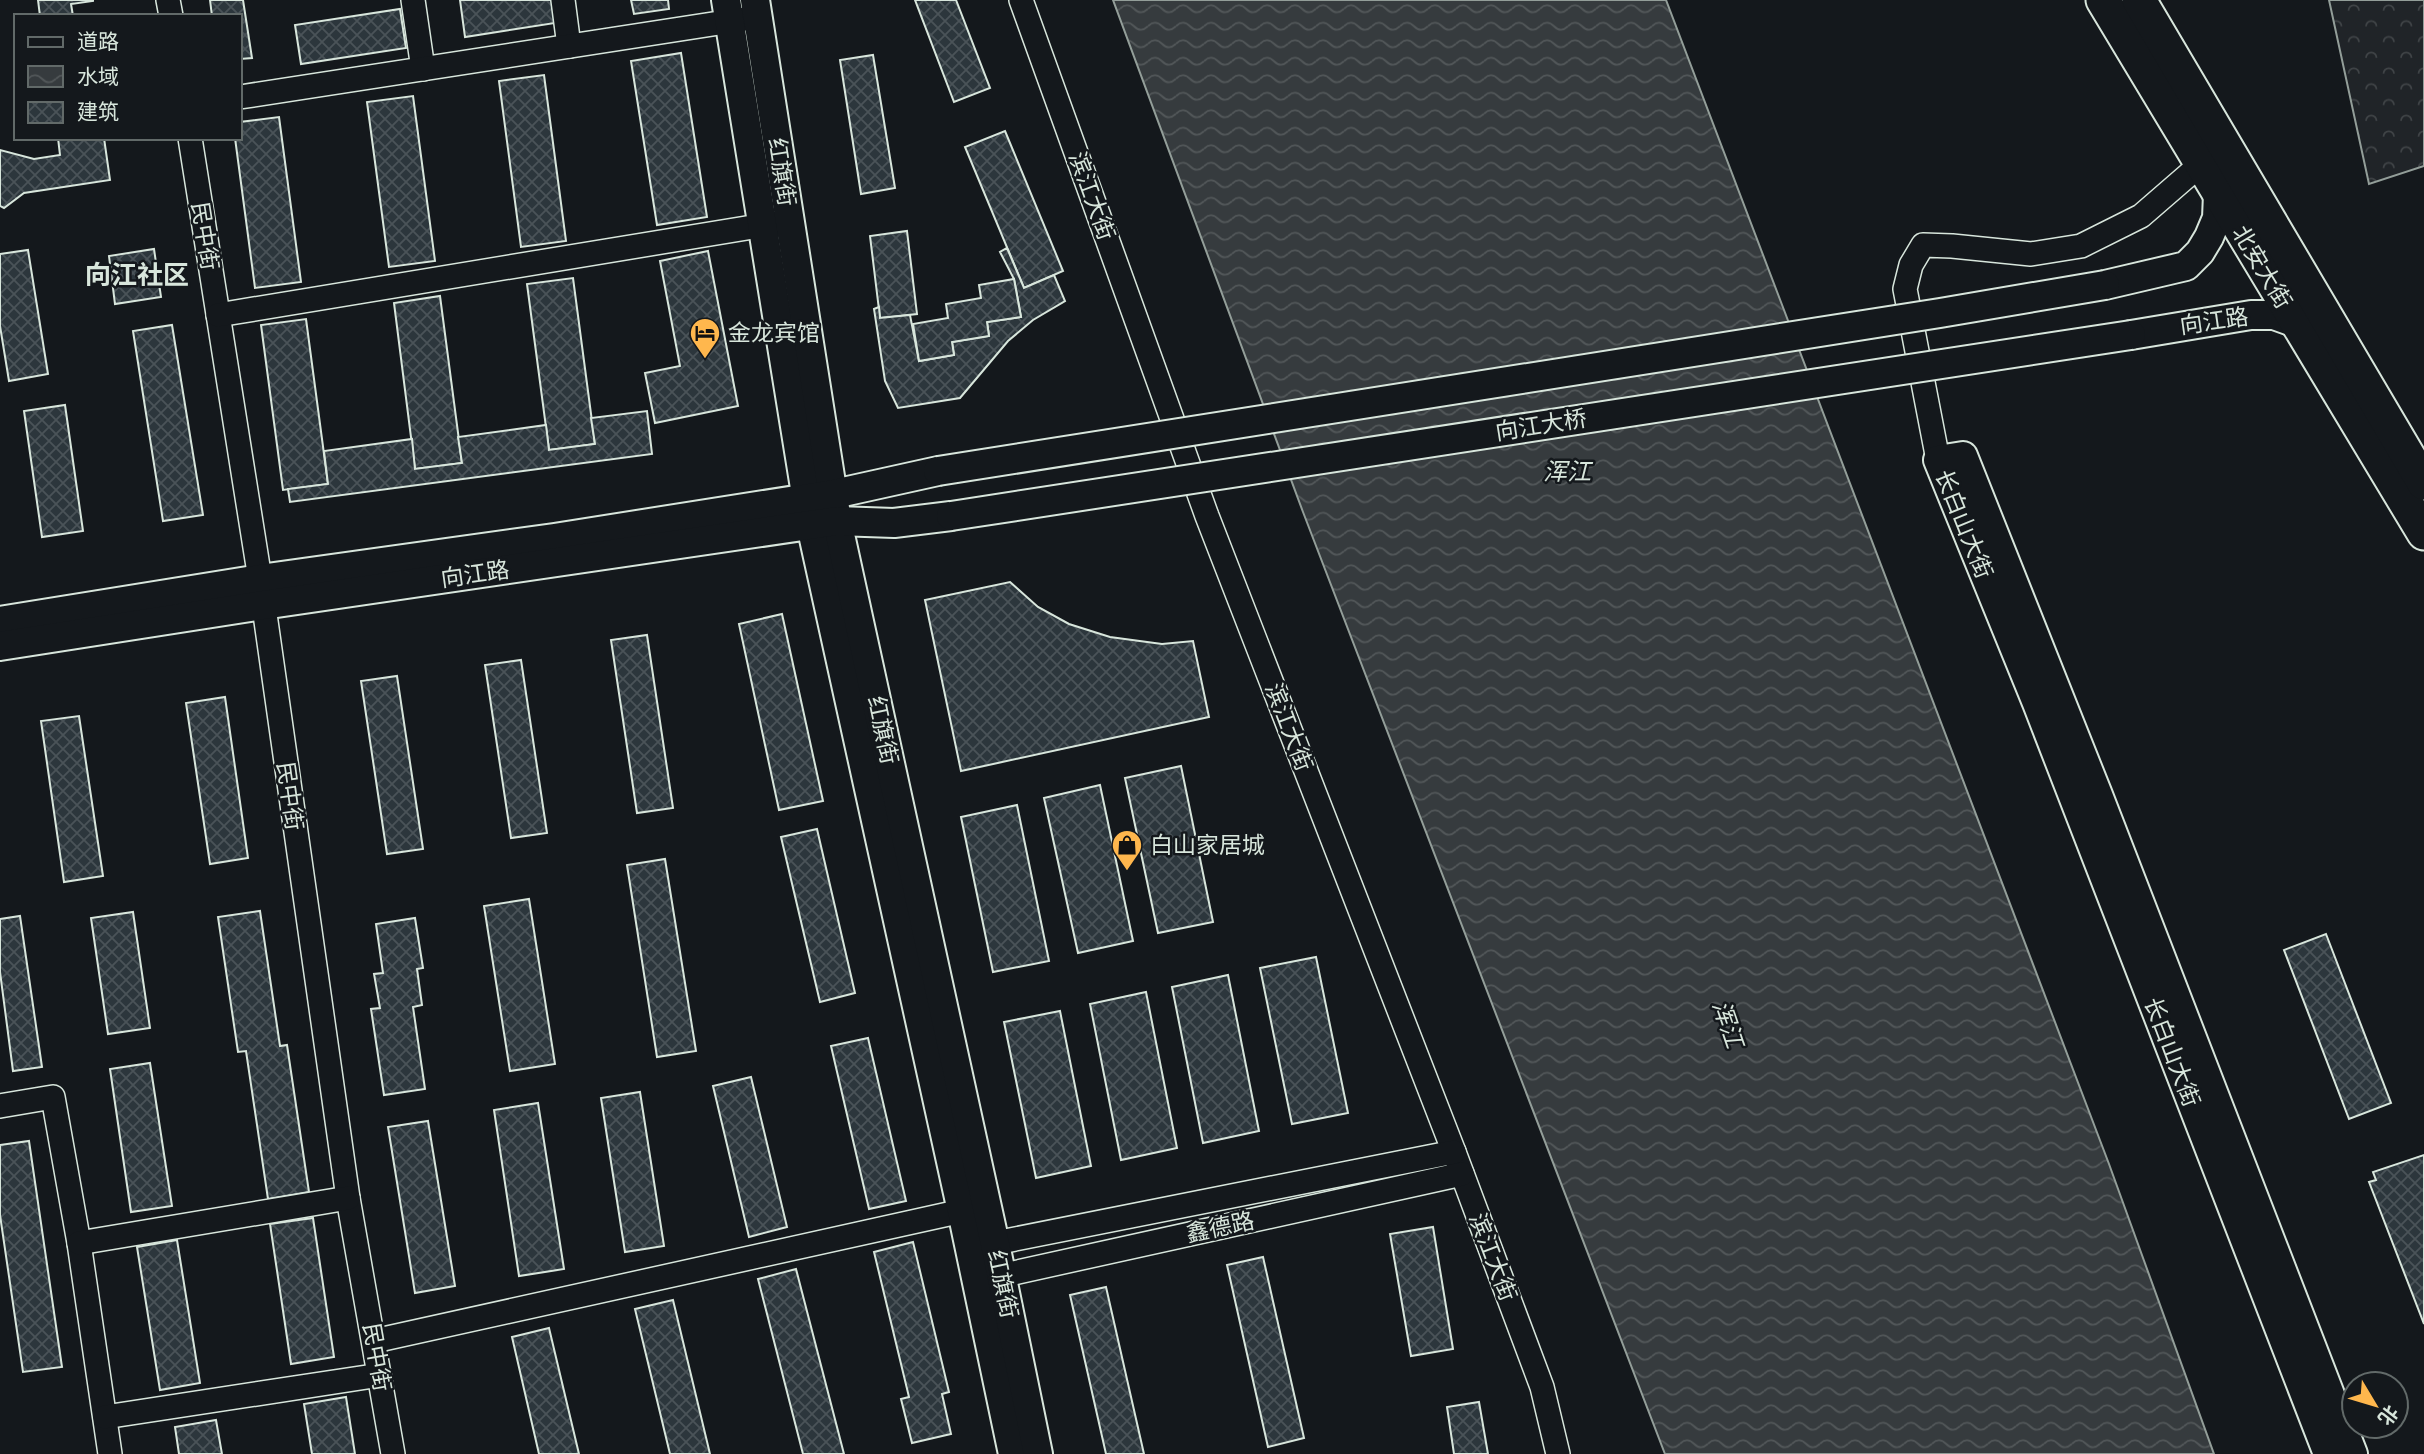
<svg xmlns="http://www.w3.org/2000/svg" width="2424" height="1454" font-family="Helvetica,'Noto Sans SC',sans-serif">
	<style>
		.forest { fill: url(#forest-crowns); stroke: #939e99; stroke-width: 2 }
		.water { fill: url(#water-waves); stroke: #939e99; stroke-width: 2 }
		.building { fill: url(#building-cross-hatch); stroke: #d8e6dc; stroke-width: 2 }
		.lines { fill: none; stroke-linecap: round; stroke-linejoin: round }
		.minor-casing { stroke: #d8e6dc; stroke-width: 26 }
		.major-casing { stroke: #d8e6dc; stroke-width: 32 }
		.highway-casing { stroke: #d8e6dc; stroke-width: 37 }
		.minor { stroke: #14181c; stroke-width: 23 }
		.major { stroke: #14181c; stroke-width: 28 }
		.highway { stroke: #14181c; stroke-width: 33 }
		.major-bridge-casing { stroke: #d8e6dc; stroke-width: 32; stroke-linecap: butt }
		.major-bridge { stroke: #14181c; stroke-width: 28 }
		.labels { text-anchor: middle; dominant-baseline: central; stroke-width: 5; stroke-linejoin: round; paint-order: stroke }
		.street-label { font-size: 23px; fill: #d8e6dc; stroke: #14181c }
		.poi-label { font-size: 23px; fill: #d8e6dc; stroke: #14181c; text-anchor: start }
		.water-label { font-size: 24px; font-style: italic; fill: #d8e6dc; stroke: #14181c }
		.quarter-label { font-size: 26px; font-weight: bold; fill: #d8e6dc; stroke: #14181c }
	</style>
	<defs>
		<pattern id="forest-crowns" width="20" height="18" patternUnits="userSpaceOnUse" patternTransform="scale(1.75)"><rect width="20" height="18" fill="#202428"/><path d="M2 6a3 3 0 1 1 6 0M12 15a3 3 0 1 1 6 0" fill="none" stroke="#404447"/></pattern>
		<pattern id="water-waves" width="16" height="10" patternUnits="userSpaceOnUse" patternTransform="scale(1.75)"><rect width="16" height="10" fill="#363b3e"/><path d="M0 5q4-4 8 0t8 0" fill="none" stroke="#525759"/></pattern>
		<pattern id="building-cross-hatch" width="8" height="8" patternUnits="userSpaceOnUse" patternTransform="scale(1.75)"><rect width="8" height="8" fill="#2c363c"/><path d="M0 0l8 8M0 8l8-8" fill="none" stroke="#4a5358"/></pattern>
	</defs>
	<rect width="100%" height="100%" fill="#14181c"/>
	<!-- forest -->
	<polygon class="forest" points="2329,0 2424,0 2424,166 2369,184"/>
	<!-- water -->
	<polygon class="water" points="1113,0 1666,0 2109,1164 2214,1454 1665,1454 1303,512"/>
	<!-- building -->
	<g class="building">
		<polygon points="38,0 93,0 93,1 71,4 73,16 40,16"/>
		<polygon points="210,0 243,0 252,58 240,59 240,16 212,16"/>
		<polygon points="460,0 552,0 555,23 465,37"/>
		<polygon points="631,0 668,0 669,9 634,14"/>
		<polygon points="915,0 956,0 990,88 954,102"/>
		<polygon points="400,9 406,48 301,64 295,25"/>
		<polygon points="681,53 707,217 657,225 631,61"/>
		<polygon points="873,55 895,188 861,194 840,60"/>
		<polygon points="544,75 566,241 521,247 499,81"/>
		<polygon points="413,96 435,261 389,267 367,102"/>
		<polygon points="279,117 301,282 255,288 235,138 240,138 240,122"/>
		<polygon points="1005,131 1063,271 1024,288 965,147"/>
		<polygon points="58,138 104,138 110,180 24,193 4,208 0,206 0,150 34,159 60,155"/>
		<polygon points="907,231 917,314 880,318 870,236"/>
		<polygon points="1007,248 1024,288 1054,275 1065,301 1033,320 1008,341 960,398 898,408 885,381 874,309 879,307 880,318 910,315 919,361 954,355 952,342 989,336 987,322 1021,317 1014,279 1000,252"/>
		<polygon points="154,249 161,297 115,304 109,256"/>
		<polygon points="28,250 48,374 9,381 0,326 0,254"/>
		<polygon points="708,251 738,406 655,423 645,373 680,366 660,261"/>
		<polygon points="573,278 595,444 549,450 527,284"/>
		<polygon points="1014,279 1021,317 987,322 989,336 952,342 954,355 919,361 913,324 948,318 946,304 981,298 979,285"/>
		<polygon points="440,296 462,463 415,469 394,303"/>
		<polygon points="306,319 328,484 283,490 261,325"/>
		<polygon points="172,325 203,515 163,521 133,331"/>
		<polygon points="65,405 83,531 42,537 24,411"/>
		<polygon points="647,411 652,454 290,502 288,489 328,484 324,451 412,439 415,469 462,463 458,437 546,425 549,450 595,444 591,418"/>
		<polygon points="1010,582 1038,607 1069,624 1110,637 1162,644 1193,641 1209,717 961,771 925,600"/>
		<polygon points="782,614 823,801 779,810 739,624"/>
		<polygon points="647,635 673,808 637,813 611,640"/>
		<polygon points="521,660 547,833 511,838 485,665"/>
		<polygon points="397,676 423,849 387,854 361,681"/>
		<polygon points="225,697 248,858 210,864 186,703"/>
		<polygon points="79,716 103,876 64,882 41,721"/>
		<polygon points="1181,766 1213,922 1158,933 1125,778"/>
		<polygon points="1100,785 1133,941 1078,953 1044,798"/>
		<polygon points="1017,805 1049,961 993,972 961,817"/>
		<polygon points="817,829 855,993 820,1002 781,837"/>
		<polygon points="665,859 696,1051 657,1057 627,865"/>
		<polygon points="529,899 555,1064 510,1071 484,906"/>
		<polygon points="260,911 280,1046 287,1045 309,1192 268,1199 246,1051 238,1052 218,917"/>
		<polygon points="133,912 150,1028 108,1034 91,918"/>
		<polygon points="20,916 42,1067 13,1071 0,972 0,919"/>
		<polygon points="415,918 423,968 417,969 422,1005 413,1007 425,1089 384,1095 371,1009 380,1008 374,974 383,973 376,924"/>
		<polygon points="2326,934 2391,1103 2349,1119 2284,950"/>
		<polygon points="1316,957 1348,1113 1292,1124 1260,968"/>
		<polygon points="1228,975 1259,1131 1203,1143 1172,987"/>
		<polygon points="1146,992 1177,1148 1121,1160 1090,1004"/>
		<polygon points="1060,1011 1091,1166 1036,1178 1004,1022"/>
		<polygon points="868,1038 906,1201 869,1209 831,1046"/>
		<polygon points="150,1063 172,1206 131,1212 110,1069"/>
		<polygon points="751,1077 787,1227 749,1237 713,1086"/>
		<polygon points="640,1092 664,1246 625,1252 601,1098"/>
		<polygon points="538,1103 564,1269 519,1276 494,1110"/>
		<polygon points="428,1121 455,1286 415,1293 388,1127"/>
		<polygon points="29,1141 62,1367 23,1372 0,1215 0,1145"/>
		<polygon points="2424,1155 2424,1324 2369,1182 2376,1180 2373,1172"/>
		<polygon points="313,1218 334,1357 291,1364 270,1224"/>
		<polygon points="1433,1227 1453,1349 1411,1356 1390,1234"/>
		<polygon points="177,1240 200,1383 160,1390 137,1247"/>
		<polygon points="913,1242 949,1392 942,1394 951,1434 912,1443 901,1399 909,1397 874,1252"/>
		<polygon points="1263,1257 1304,1438 1268,1447 1227,1265"/>
		<polygon points="796,1269 844,1454 803,1454 758,1279"/>
		<polygon points="1106,1287 1144,1454 1106,1454 1070,1295"/>
		<polygon points="673,1300 710,1454 670,1454 635,1309"/>
		<polygon points="549,1328 579,1454 539,1454 512,1337"/>
		<polygon points="346,1397 355,1454 312,1454 304,1404"/>
		<polygon points="1479,1402 1488,1454 1454,1454 1447,1407"/>
		<polygon points="216,1420 222,1454 179,1454 175,1427"/>
	</g>
	<g class="lines">
		<!-- minor casing -->
		<g class="minor-casing">
			<g id="minor">
				<polyline points="168,0 171,16"/>
				<polyline points="413,0 423,69"/>
				<polyline points="563,0 569,46"/>
				<polyline points="1021,0 1207,516 1454,1152 1542,1387 1558,1454"/>
				<polyline points="240,97 745,19"/>
				<polyline points="190,138 260,579 348,1198 393,1454"/>
				<polyline points="218,315 777,223"/>
				<polyline points="1938,460 1905,289 1911,265 1923,245 1952,246 2031,254 2081,246 2141,216 2201,164"/>
				<polyline points="0,1106 53,1097 79,1243 110,1454"/>
				<polyline points="79,1243 348,1198"/>
				<polyline points="980,1246 1454,1152"/>
				<polyline points="986,1279 1462,1174"/>
				<polyline points="374,1341 962,1211"/>
				<polyline points="105,1417 380,1375"/>
			</g>
		</g>
		<!-- major casing -->
		<g class="major-casing">
			<g id="major">
				<polyline points="726,0 811,525 962,1211 1013,1454"/>
				<polyline points="755,0 837,521 995,1244 1038,1454"/>
				<polyline points="2105,285 2186,266 2200,252 2209,237 2217,218 2218,194"/>
				<polyline points="2131,335 2251,315 2274,315 2296,323"/>
				<polyline points="0,621 260,579 554,538 834,494 938,471"/>
				<polyline points="0,646 263,605 837,521 894,523 951,516"/>
				<polyline points="2328,1454 2037,703 1938,460 1963,456 2098,795 2353,1454"/>
			</g>
		</g>
		<!-- highway casing -->
		<g class="highway-casing">
			<g id="highway">
				<polyline points="2103,0 2424,533"/>
				<polyline points="2139,0 2424,483"/>
			</g>
		</g>
		<!-- minor -->
		<use href="#minor" class="minor"/>
		<!-- major -->
		<use href="#major" class="major"/>
		<!-- highway -->
		<use href="#highway" class="highway"/>
		<!-- major-bridge casing -->
		<g class="major-bridge-casing">
			<g id="major-bridge">
				<polyline points="938,471 1940,313 2105,285"/>
				<polyline points="951,516 2131,335"/>
			</g>
		</g>
		<!-- major-bridge -->
		<use href="#major-bridge" class="major-bridge"/>
	</g>
	<!-- icons -->
	<defs>
		<g id="hotel-pin" transform="scale(1.575)"><path d="M0 17L-7.5 6A9.5 9.5 0 1 1 7.5 6Z" fill="#ffb74d" stroke="#14181c"/><path d="M-6-4.5h1.5V1H6V5H4.5V3h-9V5H-6ZM-4 0a1.8 1.8 0 1 1 3.6 0ZM.5 0V-2.5h3Q6-2.5 6 0Z" fill="#111"/></g>
		<g id="shop-pin" transform="scale(1.575)"><path d="M0 17L-7.5 6A9.5 9.5 0 1 1 7.5 6Z" fill="#ffb74d" stroke="#14181c"/><path d="M-5-2.5h2.3a2.7 3.5 0 0 1 5.4 0H5L5.5 6h-11ZM-1.5-2.5h3a1.5 2.3 0 0 0-3 0Z" fill="#111"/></g>
	</defs>
	<g fill-rule="evenodd">
		<use href="#hotel-pin" x="705" y="333"/>
		<use href="#shop-pin" x="1127" y="845"/>
	</g>
	<g class="labels">
		<!-- street labels -->
		<g class="street-label">
			<text transform="translate(782 172) rotate(81)">红旗街</text>
			<text transform="translate(1092 196) rotate(70)">滨江大街</text>
			<text transform="translate(205 236) rotate(81)">民中街</text>
			<text transform="translate(2262 267) rotate(59)">北安大街</text>
			<text transform="translate(2214 321) rotate(-8)">向江路</text>
			<text transform="translate(1541 425) rotate(-9)">向江大桥</text>
			<text transform="translate(1964 524) rotate(68)">长白山大街</text>
			<text transform="translate(475 574) rotate(-8)">向江路</text>
			<text transform="translate(1289 727) rotate(69)">滨江大街</text>
			<text transform="translate(883 730) rotate(78)">红旗街</text>
			<text transform="translate(290 796) rotate(82)">民中街</text>
			<text transform="translate(2172 1052) rotate(69)">长白山大街</text>
			<text transform="translate(1220 1227) rotate(-12)">鑫德路</text>
			<text transform="translate(1493 1257) rotate(69)">滨江大街</text>
			<text transform="translate(1003 1284) rotate(78)">红旗街</text>
			<text transform="translate(377 1357) rotate(80)">民中街</text>
		</g>
		<!-- poi labels -->
		<g class="poi-label">
			<text x="728" y="333">金龙宾馆</text>
			<text x="1150" y="845">白山家居城</text>
		</g>
		<!-- water labels -->
		<g class="water-label">
			<text x="1567" y="471">浑江</text>
			<text transform="translate(1728 1024) rotate(71)">浑江</text>
		</g>
		<!-- quarter labels -->
		<g class="quarter-label">
			<text x="137" y="275">向江社区</text>
		</g>
	</g>
	<!-- legend -->
	<rect x="14" y="14" width="228" height="126" fill="#14181c" stroke="#626a69" stroke-width="2"/>
	<rect x="28" y="37" width="35" height="10" fill="#14181c" stroke="#626a69" stroke-width="2"/>
	<text x="77" y="49" font-size="21" fill="#d8e6dc">道路</text>
	<rect x="28" y="66" width="35" height="21" fill="url(#water-waves)" stroke="#626a69" stroke-width="2"/>
	<text x="77" y="84" font-size="21" fill="#d8e6dc">水域</text>
	<rect x="28" y="102" width="35" height="21" fill="url(#building-cross-hatch)" stroke="#626a69" stroke-width="2"/>
	<text x="77" y="119" font-size="21" fill="#d8e6dc">建筑</text>
	<!-- north arrow -->
	<g transform="translate(2375 1405) rotate(128)"><circle r="33" fill="#14181c" stroke="#626a69" stroke-width="2"/>
	<path d="M0-5L12 26L0 18L-12 26Z" fill="#ffb74d"/>
	<text y="-10" font-size="19" font-weight="bold" text-anchor="middle" fill="#d8e6dc">北</text>
	</g>
</svg>
